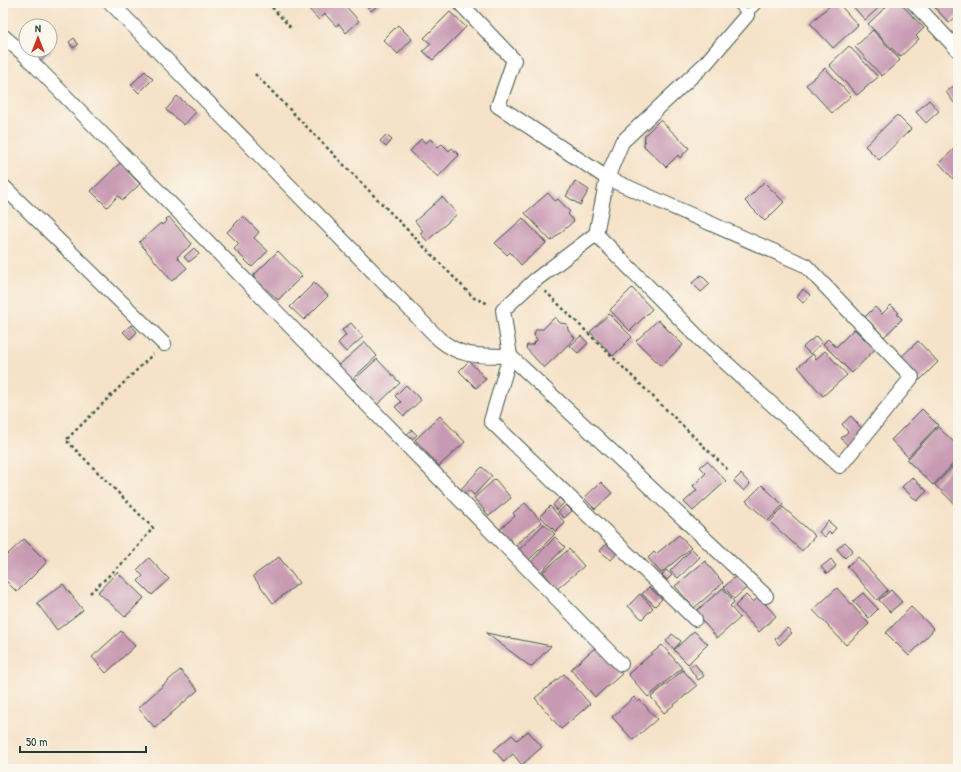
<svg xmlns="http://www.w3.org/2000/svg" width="961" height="772" font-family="'Patrick Hand',sans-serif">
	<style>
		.building { fill: #c799b2 }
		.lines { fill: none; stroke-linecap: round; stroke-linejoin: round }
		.lane-casing { stroke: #3f564a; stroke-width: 9 }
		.street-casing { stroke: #3f564a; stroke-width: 16 }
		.path { stroke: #3f564a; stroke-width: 2.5; stroke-dasharray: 3 3; stroke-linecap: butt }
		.lane { stroke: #fff; stroke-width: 7 }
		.street { stroke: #fff; stroke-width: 14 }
	</style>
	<rect width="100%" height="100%" fill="#fbf7ec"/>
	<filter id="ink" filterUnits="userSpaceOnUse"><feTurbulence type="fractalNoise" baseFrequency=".025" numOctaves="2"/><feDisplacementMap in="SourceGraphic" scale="8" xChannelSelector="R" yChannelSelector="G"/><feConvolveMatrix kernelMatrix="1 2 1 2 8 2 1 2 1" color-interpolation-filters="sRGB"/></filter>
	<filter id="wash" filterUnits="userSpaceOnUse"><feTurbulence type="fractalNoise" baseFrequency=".012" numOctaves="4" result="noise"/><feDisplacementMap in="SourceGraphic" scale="16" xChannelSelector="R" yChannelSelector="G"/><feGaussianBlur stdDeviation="0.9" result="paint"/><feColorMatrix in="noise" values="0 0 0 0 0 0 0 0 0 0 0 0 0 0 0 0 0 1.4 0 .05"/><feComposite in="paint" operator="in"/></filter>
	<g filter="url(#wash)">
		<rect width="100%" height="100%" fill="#f5e2c8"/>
		<g id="blocks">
			<!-- building -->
			<g class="building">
				<polygon points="309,3 343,3 359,21 346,33 339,24 336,26 325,14 319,20 306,6"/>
				<polygon points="364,3 381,3 371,11"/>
				<polygon points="833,3 838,3 858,25 833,48 810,23"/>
				<polygon points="850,3 884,3 865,20"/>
				<polygon points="890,3 900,3 924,28 916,36 919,39 900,57 868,24"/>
				<polygon points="931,3 958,3 958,15 949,23"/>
				<polygon points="450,12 466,27 433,60 423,51 431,44 424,38"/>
				<polygon points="398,25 412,39 398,54 383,40"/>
				<polygon points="873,30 900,60 882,76 855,47"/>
				<polygon points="74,38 78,45 73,48 69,42"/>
				<polygon points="849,46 878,77 857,95 829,65"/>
				<polygon points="50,48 52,51 40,61 32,51 50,50"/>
				<polygon points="825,68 851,96 832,113 806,85"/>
				<polygon points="145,71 153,79 139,93 131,85"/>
				<polygon points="958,83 958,108 946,92"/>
				<polygon points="177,96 196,112 184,125 166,110"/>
				<polygon points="929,100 939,111 926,123 916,112"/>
				<polygon points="897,115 911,129 879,160 865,146"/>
				<polygon points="660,120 689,148 680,158 678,155 666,167 644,146 645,135"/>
				<polygon points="386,135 392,140 386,147 380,141"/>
				<polygon points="421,139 426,143 430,139 438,147 442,144 449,151 452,148 459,155 438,177 410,151"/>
				<polygon points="954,149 958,153 958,184 939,163"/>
				<polygon points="120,163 140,184 123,200 118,196 107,207 91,191"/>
				<polygon points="575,181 589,190 580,205 566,196"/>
				<polygon points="764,182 784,202 765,221 745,201"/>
				<polygon points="548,193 555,201 558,199 570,212 568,214 574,221 551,241 525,213"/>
				<polygon points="442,197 457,214 427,241 420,233 423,231 415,221"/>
				<polygon points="243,216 259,232 254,238 268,251 252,267 234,249 239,244 227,232"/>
				<polygon points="169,217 192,244 177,257 187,268 172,281 139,242 161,223 162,225 167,221 166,219"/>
				<polygon points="523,218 546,243 521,265 510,252 507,255 495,243"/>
				<polygon points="194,248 199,254 189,262 184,257"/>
				<polygon points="278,251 302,276 278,300 253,276"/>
				<polygon points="701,275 710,284 701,292 692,283"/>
				<polygon points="314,283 328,296 304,320 290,307"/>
				<polygon points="632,288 652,309 630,331 610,310"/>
				<polygon points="803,289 810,295 803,303 797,297"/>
				<polygon points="891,305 899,313 897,314 902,319 884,337 865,317 875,307 882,314"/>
				<polygon points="609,314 632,337 613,356 590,332"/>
				<polygon points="555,317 560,323 567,324 568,330 575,338 544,368 526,348 527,345 532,345 537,340 534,335 535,331 537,329 543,329"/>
				<polygon points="658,320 683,345 661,366 636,341"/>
				<polygon points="351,323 363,337 346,352 338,343 346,335 342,330"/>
				<polygon points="131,325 137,332 130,339 123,332"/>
				<polygon points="854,329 875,349 852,373 823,344 828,339 836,347"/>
				<polygon points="581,336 588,343 578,353 570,346"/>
				<polygon points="816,336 822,343 810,354 803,347"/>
				<polygon points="918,341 938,362 920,380 899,359"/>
				<polygon points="365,342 377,356 351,380 338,366"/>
				<polygon points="825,351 847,375 823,396 798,367 813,354 816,359"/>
				<polygon points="377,359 400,383 377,405 354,380"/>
				<polygon points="469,361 486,379 476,388 459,371"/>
				<polygon points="406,385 421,400 404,416 395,407 401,402 395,396"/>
				<polygon points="922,409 938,425 908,457 891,440"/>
				<polygon points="440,416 465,442 439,466 415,440"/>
				<polygon points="851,416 865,432 848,446 841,438 848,432 842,424"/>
				<polygon points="938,427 958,446 958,459 933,485 907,460"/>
				<polygon points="412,430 417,435 411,440 406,435"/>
				<polygon points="707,461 726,481 693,511 684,502 697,490 693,486 706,473 700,467"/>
				<polygon points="958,461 958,507 935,485"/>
				<polygon points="482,467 492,476 474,495 469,490 463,495 459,491"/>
				<polygon points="741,474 750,484 744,491 734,481"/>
				<polygon points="912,477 927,491 917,501 902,487"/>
				<polygon points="495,479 511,498 489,516 474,498"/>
				<polygon points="601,482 612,493 595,509 584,498"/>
				<polygon points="762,485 783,505 768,521 746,501"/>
				<polygon points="559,498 564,503 557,510 553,505"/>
				<polygon points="525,503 542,522 514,546 500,529 515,516 513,513"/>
				<polygon points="566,505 572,511 564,518 558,512"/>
				<polygon points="550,506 565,523 556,532 540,516"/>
				<polygon points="783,507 815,536 802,551 770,522"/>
				<polygon points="828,521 836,528 831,534 829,532 825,537 819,532"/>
				<polygon points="544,524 555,534 528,561 518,551"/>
				<polygon points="679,535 691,548 661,573 648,558 654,552 656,554"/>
				<polygon points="555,537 565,547 540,573 530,563"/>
				<polygon points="24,539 47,562 17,592 3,578 3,551 7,555"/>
				<polygon points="845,542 853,550 845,558 837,549"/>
				<polygon points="607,543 618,552 611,560 600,551"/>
				<polygon points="569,549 584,566 557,589 543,572"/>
				<polygon points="692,549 700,557 678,578 670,571"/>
				<polygon points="279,557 299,583 273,603 253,576"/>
				<polygon points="858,557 888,590 877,600 847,566"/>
				<polygon points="149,558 169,579 152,595 138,581 143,576 137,570"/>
				<polygon points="831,559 836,566 827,574 821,567"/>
				<polygon points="705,561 723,583 694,608 675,586"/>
				<polygon points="666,570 672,575 667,580 662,575"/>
				<polygon points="117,572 144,598 125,617 98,592"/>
				<polygon points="736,576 746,588 734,599 724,587"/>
				<polygon points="63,584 83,610 57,630 37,603"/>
				<polygon points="649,587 662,599 655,606 642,594"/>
				<polygon points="723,588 734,602 730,606 740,618 717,638 695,612"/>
				<polygon points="837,588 869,624 846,645 813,610"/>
				<polygon points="891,590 902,602 890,612 879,600"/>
				<polygon points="863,593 878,609 869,618 853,601"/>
				<polygon points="640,594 653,608 642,619 628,606"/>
				<polygon points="746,595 753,602 759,597 776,616 759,632 735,606"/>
				<polygon points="911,607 934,629 909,656 886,633"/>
				<polygon points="787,628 792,633 779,645 775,639"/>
				<polygon points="121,631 135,646 106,673 92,657"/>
				<polygon points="694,631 708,644 688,664 674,650"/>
				<polygon points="486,633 551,646 531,667"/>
				<polygon points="672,634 681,641 674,649 666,641"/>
				<polygon points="662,645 682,668 648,697 628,674"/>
				<polygon points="597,646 622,674 595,697 571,669"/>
				<polygon points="695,664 704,676 698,680 689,667"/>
				<polygon points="180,670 198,690 155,728 138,708"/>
				<polygon points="683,670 697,686 664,713 651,697"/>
				<polygon points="564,674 590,704 561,729 535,698"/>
				<polygon points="634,697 638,702 640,700 657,719 633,740 612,717"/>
				<polygon points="528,731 542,747 522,765 513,754 504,762 494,750 512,735 517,740"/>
			</g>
		</g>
	</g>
	<g filter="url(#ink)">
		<use href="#blocks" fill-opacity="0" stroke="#3f564a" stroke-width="1"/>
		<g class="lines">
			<!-- lane casing -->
			<g class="lane-casing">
				<polyline id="lane" points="736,3 747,15 759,3"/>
			</g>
			<!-- street casing -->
			<g class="street-casing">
				<g id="street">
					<path d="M111 3 439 339C463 359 480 355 510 356L766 596"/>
					<polyline points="460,3 514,60 498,106 607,178 805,265 912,377 840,466 702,341 596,234"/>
					<polyline points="914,3 958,50"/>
					<polyline points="3,36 26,56 621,664"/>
					<polyline points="3,186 164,344"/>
					<polyline points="695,619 491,421 510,356 503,310 534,281 596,234 607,178 622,142 706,63 747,15"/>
				</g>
			</g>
			<!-- path -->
			<g class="path">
				<polyline points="268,3 291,28"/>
				<polyline points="255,74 474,298 489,304"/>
				<polyline points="545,291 729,471"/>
				<polyline points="90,593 128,558 153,528 66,440 153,354"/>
			</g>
			<!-- lane -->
			<use href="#lane" class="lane"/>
			<!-- street -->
			<use href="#street" class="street"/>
		</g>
	</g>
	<!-- margin -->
	<rect width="961" height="772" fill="none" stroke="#fbf7ec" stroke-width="16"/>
	<!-- north arrow -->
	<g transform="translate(38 38)"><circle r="19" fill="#fbf7ec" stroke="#a3ada2"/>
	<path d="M0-3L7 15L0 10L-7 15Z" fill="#c8321e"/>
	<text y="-6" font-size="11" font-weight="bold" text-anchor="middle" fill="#1f3d34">N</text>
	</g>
	<!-- scale -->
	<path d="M20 746v6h126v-6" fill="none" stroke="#1f3d34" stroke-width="2"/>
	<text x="26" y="746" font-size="12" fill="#1f3d34" stroke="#fbf7ec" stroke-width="3" paint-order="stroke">50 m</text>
</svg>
